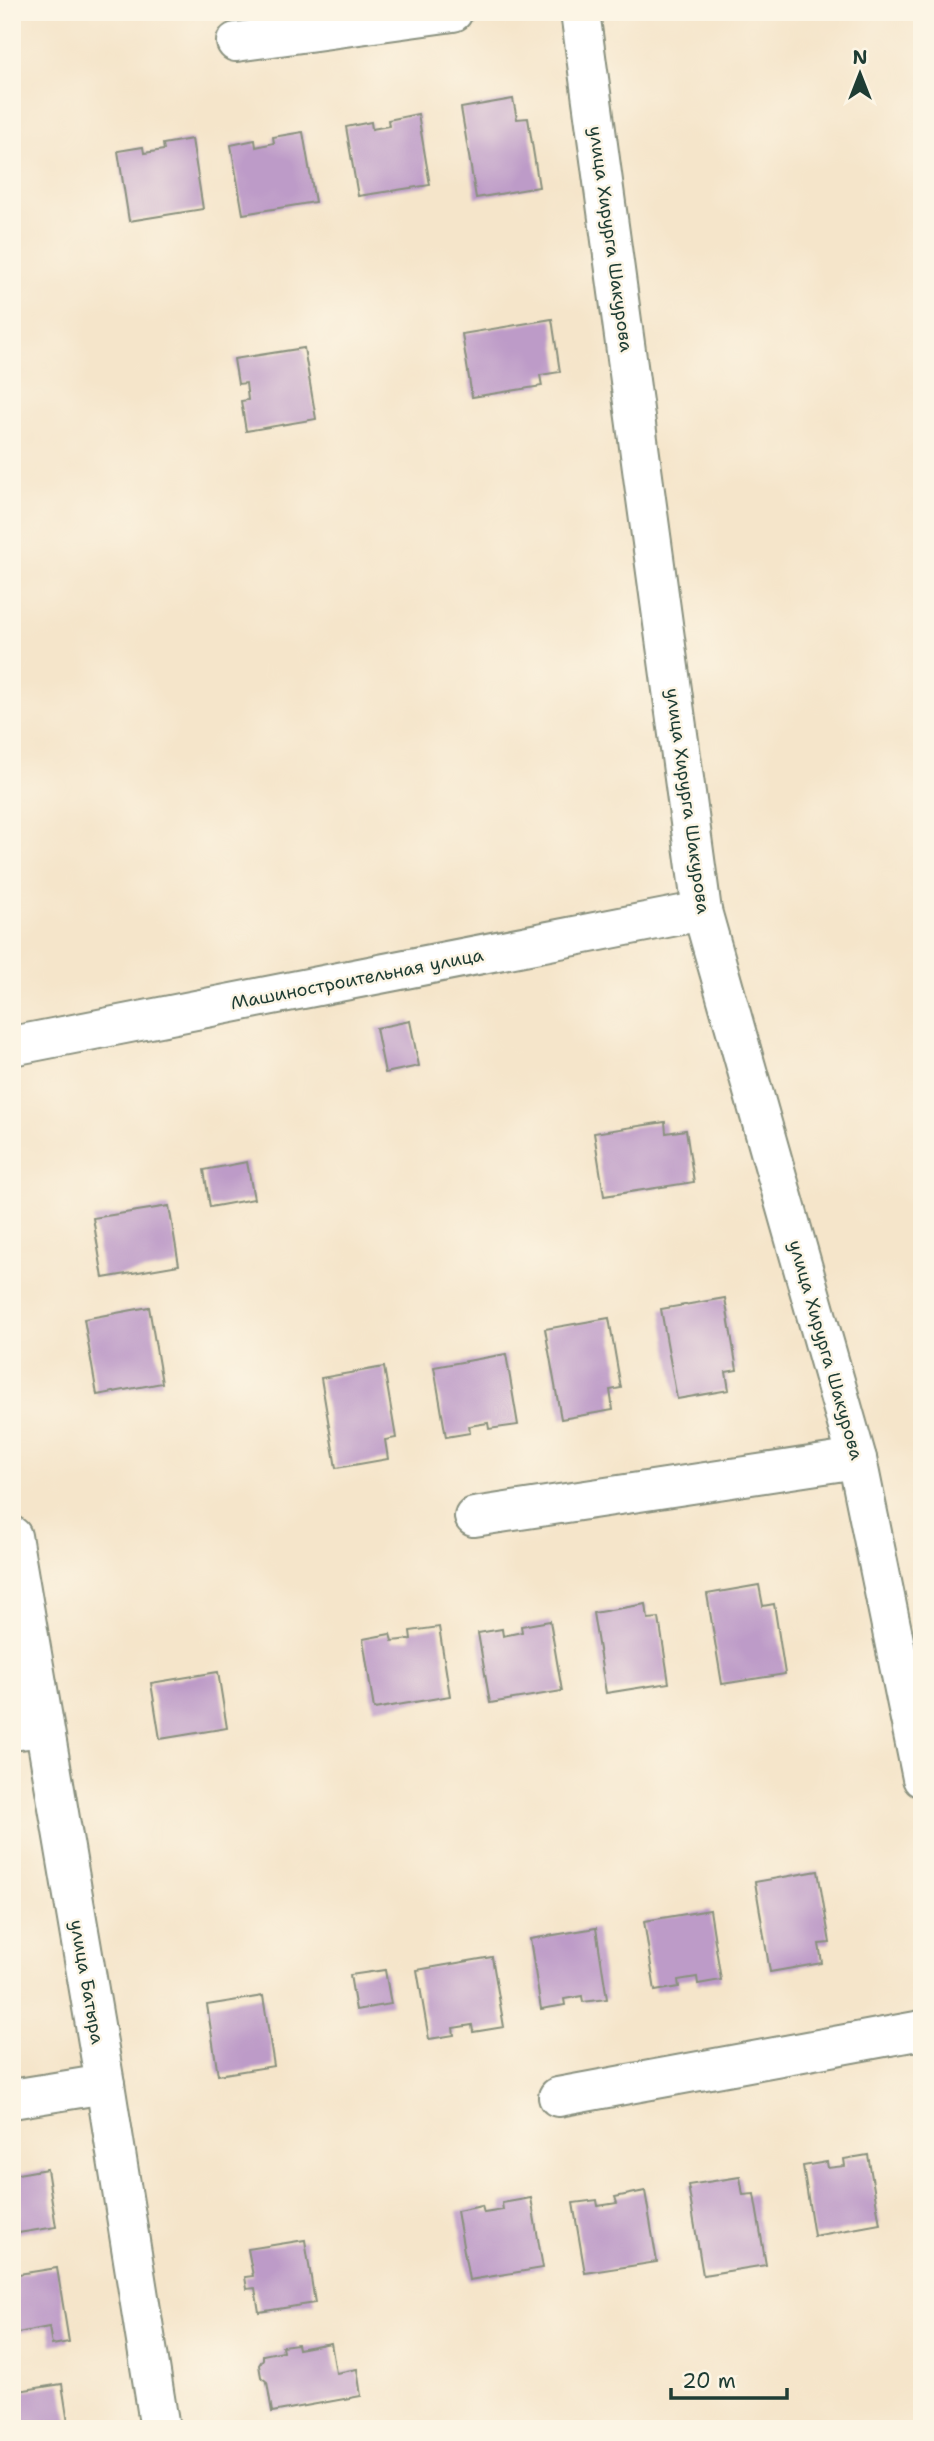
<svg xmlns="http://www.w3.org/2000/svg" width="934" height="2441" font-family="'Shantell Sans',sans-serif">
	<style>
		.building { fill: #bd9bc8 }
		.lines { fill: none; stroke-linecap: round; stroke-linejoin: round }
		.minor-casing { stroke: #8a917f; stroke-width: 42 }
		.minor { stroke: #fff; stroke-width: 38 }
		.labels { text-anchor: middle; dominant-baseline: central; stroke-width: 5; stroke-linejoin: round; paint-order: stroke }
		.street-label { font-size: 18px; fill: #1f3d34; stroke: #fcf5e5 }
	</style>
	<rect width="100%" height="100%" fill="#fcf5e5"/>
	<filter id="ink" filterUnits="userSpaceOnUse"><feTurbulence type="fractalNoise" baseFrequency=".0143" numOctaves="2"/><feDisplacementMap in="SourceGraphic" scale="14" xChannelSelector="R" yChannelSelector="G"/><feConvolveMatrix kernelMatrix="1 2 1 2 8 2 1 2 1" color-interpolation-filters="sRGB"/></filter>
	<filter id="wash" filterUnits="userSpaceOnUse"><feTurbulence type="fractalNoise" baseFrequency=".00686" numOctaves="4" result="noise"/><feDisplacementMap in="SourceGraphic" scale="28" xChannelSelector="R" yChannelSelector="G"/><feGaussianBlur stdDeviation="1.57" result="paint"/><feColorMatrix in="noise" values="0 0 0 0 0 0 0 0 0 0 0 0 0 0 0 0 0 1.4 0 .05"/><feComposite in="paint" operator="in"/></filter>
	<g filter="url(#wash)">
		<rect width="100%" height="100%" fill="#f5e5ca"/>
		<g id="blocks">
			<!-- building -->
			<g class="building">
				<polygon points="513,99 517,119 528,118 539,187 476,198 461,108"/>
				<polygon points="418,114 430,185 358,196 346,127 371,122 372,129 389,126 388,120"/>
				<polygon points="303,132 315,202 243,214 231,145 255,140 256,147 274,143 273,137"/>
				<polygon points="192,139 203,209 129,221 118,151 143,147 144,153 164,150 163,144"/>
				<polygon points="552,319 560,372 540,375 542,386 472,397 462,334"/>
				<polygon points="304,348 316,419 246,431 241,401 248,400 246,383 238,384 234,359"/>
				<polygon points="410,1021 419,1066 385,1073 376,1028"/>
				<polygon points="665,1122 666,1133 686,1130 694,1182 604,1196 594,1133"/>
				<polygon points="247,1162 254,1199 210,1207 204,1170"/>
				<polygon points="169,1206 179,1265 103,1278 93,1218"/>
				<polygon points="725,1298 737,1370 726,1372 729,1390 677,1399 661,1309"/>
				<polygon points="149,1307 162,1383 97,1395 84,1319"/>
				<polygon points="609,1318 621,1388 610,1390 613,1410 561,1419 545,1329"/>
				<polygon points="506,1354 518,1425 489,1429 488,1423 469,1426 470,1433 446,1437 434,1367"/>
				<polygon points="384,1367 396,1438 385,1440 388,1459 336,1468 321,1378"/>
				<polygon points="759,1585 763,1606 774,1604 785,1674 722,1684 707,1594"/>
				<polygon points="646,1604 648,1619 659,1618 669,1683 606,1693 593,1613"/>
				<polygon points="550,1621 562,1691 490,1703 478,1633 502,1629 503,1636 522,1632 521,1626"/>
				<polygon points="439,1627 450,1696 374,1709 363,1639 390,1634 392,1641 411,1639 410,1631"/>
				<polygon points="218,1672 227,1728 160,1739 151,1683"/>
				<polygon points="818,1871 830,1943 819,1944 822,1963 770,1972 755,1882"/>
				<polygon points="710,1910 721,1980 698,1984 697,1977 678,1980 679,1987 655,1991 644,1921"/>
				<polygon points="596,1928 607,1999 583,2002 582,1996 564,1999 565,2005 541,2009 530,1939"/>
				<polygon points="492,1957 504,2027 473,2032 472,2025 453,2028 454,2035 429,2039 417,1970"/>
				<polygon points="385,1970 391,2004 356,2010 350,1975"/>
				<polygon points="263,1996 274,2066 218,2075 207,2005"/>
				<polygon points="868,2155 880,2224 814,2236 803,2166 827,2162 828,2168 845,2166 844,2159"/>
				<polygon points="47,2169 56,2227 12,2234 12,2175"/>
				<polygon points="740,2177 743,2195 754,2194 766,2265 703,2275 688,2185"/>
				<polygon points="645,2191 657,2262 585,2273 573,2203 597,2200 598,2206 617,2203 615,2197"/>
				<polygon points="531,2198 543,2268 469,2280 457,2211 482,2206 484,2213 503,2210 502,2203"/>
				<polygon points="305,2240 315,2303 259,2312 255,2288 247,2289 245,2277 253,2276 248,2249"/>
				<polygon points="57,2268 69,2342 52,2345 49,2327 12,2334 12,2275"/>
				<polygon points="331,2343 336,2373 357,2369 361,2396 272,2412 267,2382 261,2377 259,2365 263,2359 263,2355 283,2351 282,2346 297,2344 298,2349"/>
				<polygon points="62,2384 69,2429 12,2429 12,2392"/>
			</g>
		</g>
	</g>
	<g filter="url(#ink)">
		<use href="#blocks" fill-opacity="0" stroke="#8a917f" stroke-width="2"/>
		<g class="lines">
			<!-- minor casing -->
			<g class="minor-casing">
				<g id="minor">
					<polyline points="580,12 702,911 857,1459 922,1778"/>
					<polyline points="236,42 453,12"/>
					<polyline points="12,1046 702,911"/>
					<polyline points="474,1517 857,1459"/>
					<polyline points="12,1536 105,2084 160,2429"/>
					<polyline points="12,1731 44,1727"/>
					<polyline points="558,2097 922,2030"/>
					<polyline points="12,2099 105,2084"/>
				</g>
			</g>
			<!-- minor -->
			<use href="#minor" class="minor"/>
		</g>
	</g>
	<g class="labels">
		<!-- street labels -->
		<g class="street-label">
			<text transform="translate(611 239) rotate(82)">улица Хирурга Шакурова</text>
			<text transform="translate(688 801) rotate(82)">улица Хирурга Шакурова</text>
			<text transform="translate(357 979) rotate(-11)">Машиностроительная улица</text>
			<text transform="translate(826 1350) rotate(74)">улица Хирурга Шакурова</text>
			<text transform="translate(87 1982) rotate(80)">улица Батыра</text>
		</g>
	</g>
	<!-- margin -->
	<rect width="934" height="2441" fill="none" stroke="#fcf5e5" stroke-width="42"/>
	<!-- north arrow -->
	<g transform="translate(860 74)" stroke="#fcf5e5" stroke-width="5" paint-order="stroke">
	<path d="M0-5L12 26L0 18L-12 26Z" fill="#1f3d34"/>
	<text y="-10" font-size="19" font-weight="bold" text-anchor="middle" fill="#1f3d34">N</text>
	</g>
	<!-- scale -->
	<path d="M671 2388v10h116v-10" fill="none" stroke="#1f3d34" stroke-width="3.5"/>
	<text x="682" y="2388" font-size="21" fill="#1f3d34" stroke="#fcf5e5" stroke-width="5" paint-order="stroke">20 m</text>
</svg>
